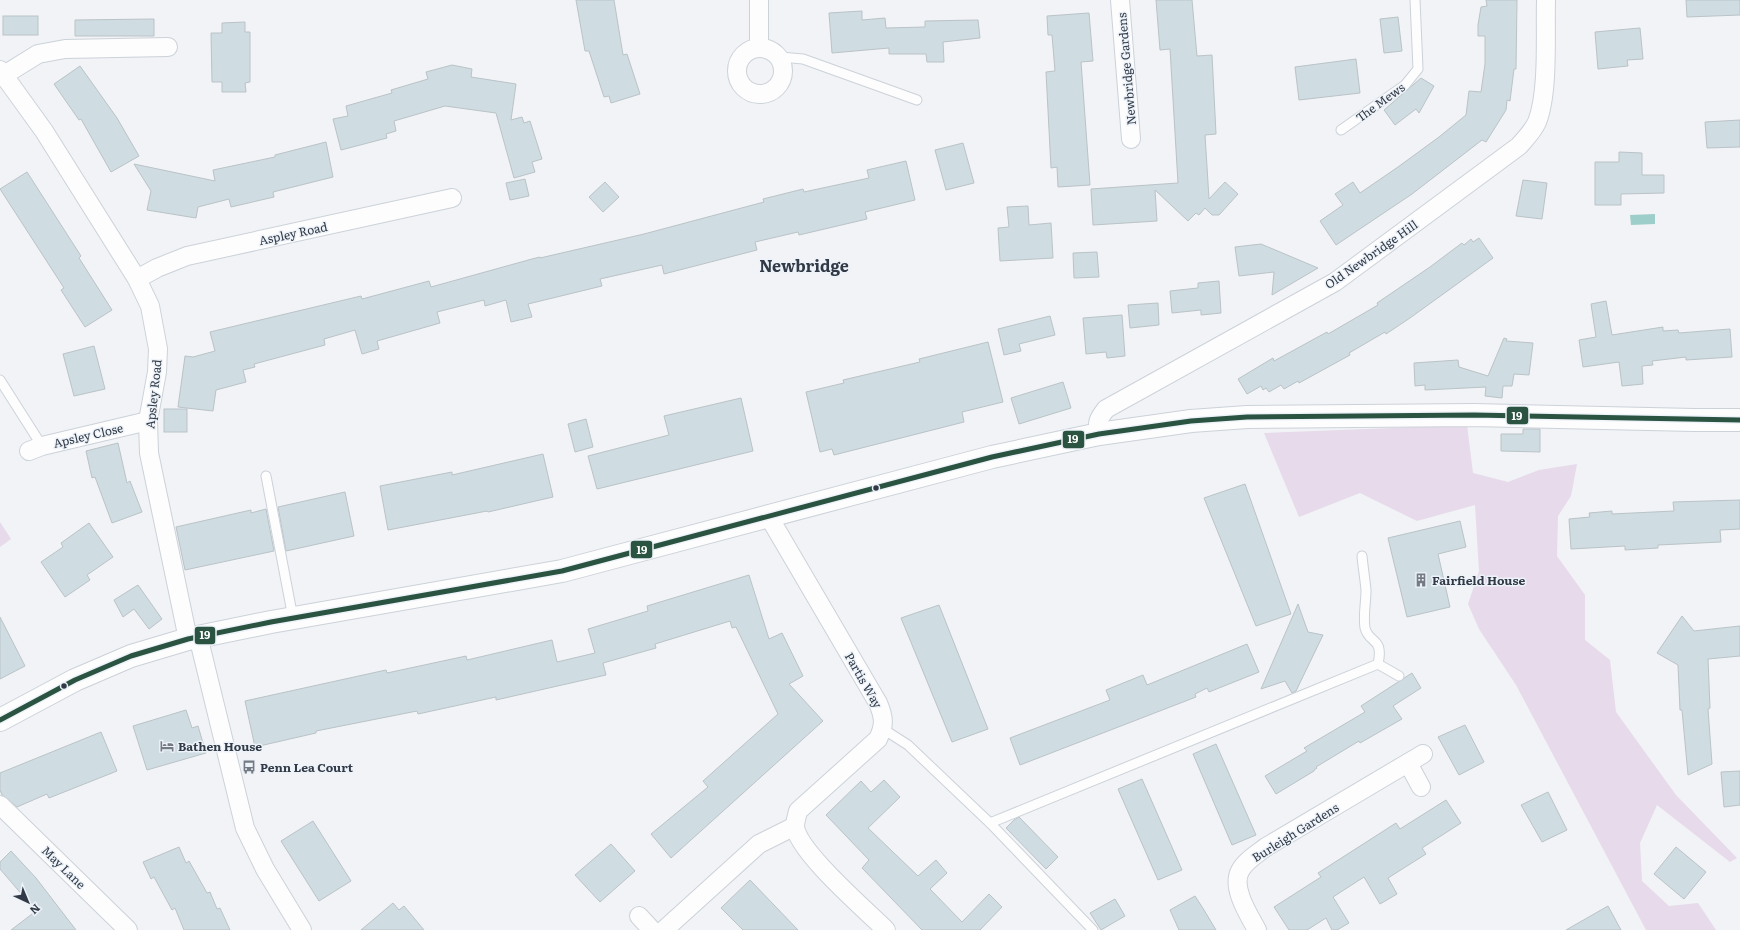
<svg xmlns="http://www.w3.org/2000/svg" width="1740" height="930" font-family="Literata,serif">
	<style>
		.green { fill: #e7daea }
		.water { fill: #9ececa }
		.building { fill: #cfdce2; stroke: #bac3c7 }
		.lines { fill: none; stroke-linecap: round; stroke-linejoin: round }
		.lane-casing { stroke: #ccd2d9; stroke-width: 11 }
		.street-casing { stroke: #ccd2d9; stroke-width: 20 }
		.primary-casing { stroke: #ccd2d9; stroke-width: 24 }
		.lane { stroke: #fdfdfe; stroke-width: 9 }
		.street { stroke: #fdfdfe; stroke-width: 18 }
		.primary { stroke: #fdfdfe; stroke-width: 22 }
		.bus-1-casing { stroke: #eef3f9; stroke-width: 8 }
		.bus-1 { stroke: #2b5341; stroke-width: 5 }
		.bus-dot { fill: #313a46; stroke: #eef3f9; stroke-width: 1.5 }
		.labels { text-anchor: middle; dominant-baseline: central; stroke-width: 3; stroke-linejoin: round; paint-order: stroke }
		.street-label { font-size: 12px; fill: #313a46; stroke: #eef3f9 }
		.poi-label { font-size: 12px; font-weight: bold; fill: #313a46; stroke: #eef3f9; text-anchor: start }
		.district-label { font-size: 16px; font-weight: bold; fill: #313a46; stroke: #eef3f9 }
		.line-badge { stroke: #eef3f9; stroke-width: 1.5 }
		.badge-label { font-size: 11px; text-anchor: middle; font-weight: bold; fill: #fff }
	</style>
	<rect width="100%" height="100%" fill="#f1f3f6"/>
	<!-- green -->
	<g class="green">
		<polygon points="1467,425 1473,473 1508,482 1539,470 1577,464 1571,496 1558,516 1557,556 1585,595 1585,640 1610,660 1616,712 1676,795 1737,858 1730,862 1657,805 1640,843 1642,881 1669,906 1698,903 1716,930 1646,930 1516,685 1479,629 1468,604 1479,571 1475,505 1417,521 1360,493 1299,517 1264,433"/>
		<polygon points="0,522 11,539 0,547"/>
	</g>
	<!-- water -->
	<polygon class="water" points="1655,214 1655,224 1631,225 1630,215"/>
	<!-- building -->
	<g class="building">
		<polygon points="576,0 614,0 623,55 627,54 640,94 611,103 609,96 604,97 589,51 585,51"/>
		<polygon points="1156,0 1192,0 1197,56 1212,55 1216,134 1205,135 1209,199 1225,182 1238,194 1219,215 1212,215 1205,208 1199,215 1196,213 1188,221 1155,190 1157,221 1093,225 1091,189 1178,183 1170,49 1160,50"/>
		<polygon points="1486,0 1517,0 1516,69 1514,69 1510,101 1507,100 1506,110 1486,142 1482,140 1412,194 1336,245 1320,221 1343,205 1335,194 1353,182 1360,193 1398,167 1439,137 1466,115 1469,91 1481,92 1485,64 1485,36 1478,36 1478,25 1481,7 1487,6"/>
		<polygon points="1686,0 1740,0 1740,15 1687,17"/>
		<polygon points="862,11 862,20 885,18 886,28 925,27 925,21 978,20 980,38 943,42 944,62 927,62 926,54 889,54 889,48 832,53 829,13"/>
		<polygon points="1089,13 1093,61 1081,62 1090,185 1058,187 1057,167 1051,168 1046,72 1055,71 1052,35 1048,35 1047,16"/>
		<rect x="3" y="16" width="35" height="19"/>
		<polygon points="1398,17 1402,51 1384,53 1380,19"/>
		<polygon points="154,19 154,36 75,36 75,20"/>
		<polygon points="245,22 245,32 250,32 250,82 245,83 246,92 222,92 222,82 212,82 211,33 222,33 222,23"/>
		<polygon points="1640,28 1643,59 1627,60 1628,66 1598,69 1595,32"/>
		<polygon points="1356,59 1360,93 1299,100 1295,67"/>
		<polygon points="452,65 472,69 471,77 516,84 511,120 522,117 524,123 530,121 542,159 532,162 535,172 514,178 496,113 445,106 394,121 396,131 386,134 387,138 341,150 333,119 348,116 346,106 392,93 391,90 428,79 426,72"/>
		<polygon points="80,66 117,118 139,156 111,172 81,119 79,120 54,84"/>
		<polygon points="1421,78 1434,86 1419,113 1416,109 1395,125 1384,110"/>
		<polygon points="1740,120 1740,147 1707,148 1705,122"/>
		<polygon points="326,142 333,177 273,192 274,197 231,207 229,199 198,207 196,218 147,210 151,191 134,164 215,181 213,170 275,157 275,155"/>
		<polygon points="963,143 974,183 946,190 935,150"/>
		<polygon points="1619,152 1642,153 1642,175 1664,175 1664,193 1621,194 1621,205 1595,205 1595,162 1619,162"/>
		<polygon points="906,161 915,200 865,212 867,219 799,235 798,232 755,242 757,250 664,274 662,265 600,279 602,286 528,304 532,317 511,322 506,300 485,306 484,300 437,312 440,323 377,341 379,349 362,354 355,330 324,339 325,345 254,364 255,367 243,370 246,382 216,390 213,411 178,407 185,356 193,357 215,351 210,332 361,296 362,299 429,281 431,287 532,259 540,257 540,258 644,234 764,202 763,199 803,189 804,192 869,178 867,170"/>
		<polygon points="27,172 81,256 79,258 112,310 85,327 61,290 64,288 0,189"/>
		<polygon points="525,179 529,196 510,200 506,183"/>
		<polygon points="1523,180 1547,183 1542,219 1516,216"/>
		<polygon points="605,182 619,197 603,212 589,197"/>
		<polygon points="1028,206 1029,225 1051,223 1053,258 1000,261 998,228 1009,227 1007,207"/>
		<polygon points="1479,238 1493,258 1410,318 1386,334 1385,332 1349,353 1350,355 1299,383 1298,381 1284,389 1281,385 1269,392 1266,388 1263,390 1261,386 1247,394 1238,379 1273,358 1274,361 1327,332 1328,334 1378,305 1377,303 1430,267 1462,243 1464,245 1471,239 1473,242"/>
		<polygon points="1261,244 1318,268 1272,295 1274,272 1239,276 1235,247"/>
		<polygon points="1097,252 1099,277 1074,278 1073,253"/>
		<polygon points="1219,281 1221,313 1201,315 1201,310 1172,313 1170,291 1198,288 1198,283"/>
		<polygon points="1606,301 1612,335 1663,327 1663,331 1678,330 1679,333 1730,329 1732,357 1686,360 1686,357 1652,361 1653,365 1642,366 1643,384 1622,386 1619,362 1583,367 1579,340 1596,337 1591,304"/>
		<polygon points="1158,303 1159,325 1130,328 1128,305"/>
		<polygon points="1122,315 1125,356 1107,358 1106,352 1086,354 1083,318"/>
		<polygon points="1050,316 1055,335 1019,344 1021,351 1004,355 998,329"/>
		<polygon points="1504,338 1507,339 1506,341 1533,343 1529,375 1514,374 1512,386 1503,386 1502,398 1485,396 1486,387 1425,390 1425,385 1415,386 1414,363 1458,360 1459,367 1488,376"/>
		<polygon points="988,342 1003,402 962,412 964,422 834,455 832,449 820,452 806,392 844,383 843,380 920,362 919,359"/>
		<polygon points="94,346 105,389 74,396 63,354"/>
		<polygon points="1063,382 1071,408 1019,424 1011,398"/>
		<polygon points="741,398 753,451 597,489 588,456 669,435 664,416"/>
		<rect x="164" y="409" width="23" height="23"/>
		<polygon points="586,419 593,447 575,452 568,424"/>
		<polygon points="1523,429 1540,429 1540,452 1501,451 1501,434 1523,434"/>
		<polygon points="118,443 127,483 130,481 142,512 112,523 95,477 92,478 86,451"/>
		<polygon points="543,454 553,497 488,512 487,511 388,530 380,486 452,472 452,475"/>
		<polygon points="1245,484 1291,614 1256,626 1204,498"/>
		<polygon points="345,492 354,536 286,551 278,507"/>
		<polygon points="1740,500 1740,529 1720,530 1721,542 1658,545 1658,548 1625,550 1625,546 1571,549 1569,519 1590,517 1589,513 1612,511 1612,514 1674,511 1673,502"/>
		<polygon points="266,509 274,551 185,570 176,527 251,510 251,513"/>
		<polygon points="1460,521 1466,547 1438,554 1450,607 1407,617 1388,538"/>
		<polygon points="89,523 113,557 87,575 90,580 65,597 41,562 63,547 61,543"/>
		<polygon points="749,575 769,639 782,633 803,676 789,684 823,721 671,858 651,834 708,787 703,781 778,714 736,627 732,628 730,621 655,644 656,648 603,663 606,675 496,700 496,697 418,714 417,711 316,731 316,733 255,747 245,701 386,670 387,673 466,656 467,660 552,640 557,662 595,653 588,629 648,611 647,606"/>
		<polygon points="138,585 162,619 149,629 134,609 123,617 114,600"/>
		<polygon points="1298,604 1308,632 1323,635 1296,691 1292,693 1285,681 1261,689"/>
		<polygon points="939,605 988,729 952,742 901,618"/>
		<polygon points="1682,616 1694,631 1740,626 1740,656 1708,659 1710,708 1708,709 1712,764 1688,775 1682,710 1680,710 1678,665 1657,653"/>
		<polygon points="0,617 25,666 0,679"/>
		<polygon points="1247,644 1259,672 1209,692 1207,688 1195,694 1196,697 1020,765 1010,738 1110,700 1106,690 1143,675 1147,685"/>
		<polygon points="1412,673 1421,688 1393,706 1402,719 1360,743 1359,741 1316,767 1317,768 1314,770 1314,771 1276,794 1265,776 1307,751 1304,748 1365,712 1361,706"/>
		<polygon points="186,710 192,728 198,726 206,753 147,770 133,726"/>
		<polygon points="1465,725 1484,762 1459,775 1438,737"/>
		<polygon points="101,732 117,771 49,798 47,794 17,807 2,795 0,790 0,773"/>
		<polygon points="1216,744 1256,835 1232,845 1193,754"/>
		<polygon points="1740,771 1740,805 1724,807 1721,772"/>
		<polygon points="1142,779 1182,870 1158,880 1118,789"/>
		<polygon points="884,780 900,797 868,828 918,876 936,860 947,873 930,889 962,922 989,894 1002,907 980,930 922,930 862,868 869,860 826,815 861,781 871,792"/>
		<polygon points="1548,792 1567,830 1542,842 1521,805"/>
		<polygon points="1446,800 1461,823 1422,848 1426,854 1388,878 1397,894 1380,904 1364,877 1333,897 1349,923 1337,930 1332,930 1326,918 1307,930 1289,930 1274,907 1321,877 1318,873 1396,823 1400,829"/>
		<polygon points="1019,817 1058,857 1046,869 1006,828 1014,820"/>
		<polygon points="313,821 351,881 319,901 281,841"/>
		<polygon points="611,844 635,871 600,902 575,875"/>
		<polygon points="179,847 186,863 189,861 207,893 210,892 217,909 220,908 230,930 184,930 175,908 172,910 154,877 151,879 143,862"/>
		<polygon points="1676,847 1706,872 1684,899 1654,874"/>
		<polygon points="11,851 36,878 76,930 11,930 36,911 0,869 0,862"/>
		<polygon points="750,880 798,930 743,930 721,908"/>
		<polygon points="1195,896 1204,910 1216,930 1179,930 1170,910"/>
		<polygon points="1115,899 1125,916 1101,930 1090,913"/>
		<polygon points="393,903 399,910 404,906 424,930 361,930"/>
		<polygon points="1608,906 1621,930 1566,930"/>
	</g>
	<g class="lines">
		<!-- lane casing -->
		<g class="lane-casing">
			<g id="lane">
				<polyline points="780,57 803,59 917,100"/>
				<polyline points="1341,130 1405,85 1418,69 1415,0"/>
				<polyline points="0,380 42,446"/>
				<polyline points="266,476 293,618"/>
				<path d="M1362 556C1363 567 1365 579 1366 590 1366 603 1363 615 1365 628 1369 644 1384 637 1378 664"/>
				<polyline points="883,729 908,745 990,823 1093,930"/>
				<polyline points="990,823 1378,664 1399,676"/>
			</g>
		</g>
		<!-- street casing -->
		<g class="street-casing">
			<g id="street">
				<polyline points="759,0 759,47"/>
				<polyline points="1120,0 1131,139"/>
				<circle cx="760" cy="71" r="23"/>
				<polyline points="0,70 44,131 137,279 150,306 158,349 157,372 148,421 149,453 188,639"/>
				<polyline points="4,75 38,54 65,49 168,47"/>
				<polyline points="137,279 157,268 187,256 452,198"/>
				<path d="M1099 434C1096 422 1099 418 1106 409L1335 282 1519 146C1525 139 1533 131 1537 122 1549 92 1545 33 1546 0"/>
				<polyline points="29,451 42,446 148,421"/>
				<path d="M769 517 878 703C884 717 885 725 878 739L798 811C797 816 795 822 795 826 797 851 867 911 886 930"/>
				<polyline points="198,636 245,828 265,869 302,930"/>
				<polyline points="1408,763 1421,787"/>
				<polyline points="0,805 128,930"/>
				<polyline points="639,916 652,930"/>
				<polyline points="664,930 759,844 795,826"/>
				<path d="M1257 930C1249 915 1231 888 1240 871 1245 861 1257 854 1266 847L1423 754"/>
			</g>
		</g>
		<!-- primary casing -->
		<g class="primary-casing">
			<polyline id="primary" points="0,720 75,680 131,656 188,639 271,622 562,571 992,457 1099,434 1191,421 1247,417 1474,415 1694,420 1740,420"/>
		</g>
		<!-- lane -->
		<use href="#lane" class="lane"/>
		<!-- street -->
		<use href="#street" class="street"/>
		<!-- primary -->
		<use href="#primary" class="primary"/>
		<!-- bus-1 casing -->
		<g class="bus-1-casing">
			<polyline id="bus-1" points="0,720 75,680 131,656 188,639 271,622 562,571 992,457 1099,434 1191,421 1247,417 1474,415 1740,420"/>
		</g>
		<!-- bus-1 -->
		<use href="#bus-1" class="bus-1"/>
	</g>
	<!-- icons -->
	<defs>
		<g id="building-bare" transform="scale(1.08)"><path d="M-4-6H4V6H1V3H-1V6H-4ZM-2.5-4.3h1.7v1.8h-1.7ZM.8-4.3h1.7v1.8H.8ZM-2.5-1h1.7V.8h-1.7ZM.8-1h1.7V.8H.8Z" fill="#747b84" stroke="#eef3f9" stroke-width="2.5" paint-order="stroke"/></g>
		<g id="hotel-bare" transform="scale(1.08)"><path d="M-6-4.5h1.5V1H6V5H4.5V3h-9V5H-6ZM-4 0a1.8 1.8 0 1 1 3.6 0ZM.5 0V-2.5h3Q6-2.5 6 0Z" fill="#747b84" stroke="#eef3f9" stroke-width="2.5" paint-order="stroke"/></g>
		<g id="bus-bare" transform="scale(1.08)"><path d="M-5-6H5V4H4V6H2V4H-2V6H-4V4H-5ZM-3.5-4V0h7V-4ZM-3.5 1.2v1.5H-2V1.2ZM2 1.2v1.5H3.5V1.2Z" fill="#747b84" stroke="#eef3f9" stroke-width="2.5" paint-order="stroke"/></g>
	</defs>
	<g fill-rule="evenodd">
		<use href="#building-bare" x="1421" y="580"/>
		<use href="#hotel-bare" x="167" y="746"/>
		<use href="#bus-bare" x="249" y="767"/>
	</g>
	<!-- markers -->
	<g class="bus-dot">
		<circle cx="876" cy="488" r="3.5"/>
		<circle cx="64" cy="686" r="3.5"/>
	</g>
	<g class="labels">
		<!-- street labels -->
		<g class="street-label">
			<text transform="translate(1126 69) rotate(-95)">Newbridge Gardens</text>
			<text transform="translate(1380 102) rotate(-36)">The Mews</text>
			<text transform="translate(293 233) rotate(-12)">Aspley Road</text>
			<text transform="translate(1371 254) rotate(-35)">Old Newbridge Hill</text>
			<text transform="translate(153 394) rotate(-84)">Apsley Road</text>
			<text transform="translate(88 435) rotate(-13)">Apsley Close</text>
			<text transform="translate(864 680) rotate(60)">Partis Way</text>
			<text transform="translate(1295 832) rotate(-32)">Burleigh Gardens</text>
			<text transform="translate(64 867) rotate(44)">May Lane</text>
		</g>
		<!-- poi labels -->
		<g class="poi-label">
			<text x="1432" y="580">Fairfield House</text>
			<text x="178" y="746">Bathen House</text>
			<text x="260" y="767">Penn Lea Court</text>
		</g>
		<!-- district labels -->
		<g class="district-label">
			<text x="804" y="265">Newbridge</text>
		</g>
	</g>
	<g class="line-badge">
		<rect x="1506" y="406" width="23" height="19" rx="4" fill="#2b5341"/>
		<rect x="1062" y="430" width="23" height="19" rx="4" fill="#2b5341"/>
		<rect x="630" y="540" width="23" height="19" rx="4" fill="#2b5341"/>
		<rect x="194" y="626" width="22" height="19" rx="4" fill="#2b5341"/>
	</g>
	<g class="badge-label">
		<text x="1517" y="420">19</text>
		<text x="1073" y="443">19</text>
		<text x="642" y="554">19</text>
		<text x="205" y="639">19</text>
	</g>
	<!-- north arrow -->
	<g transform="translate(28 902) rotate(136)" stroke="#eef3f9" stroke-width="3" paint-order="stroke">
	<path d="M0-3L7 15L0 10L-7 15Z" fill="#313a46"/>
	<text y="-6" font-size="11" font-weight="bold" text-anchor="middle" fill="#313a46">N</text>
	</g>
</svg>
